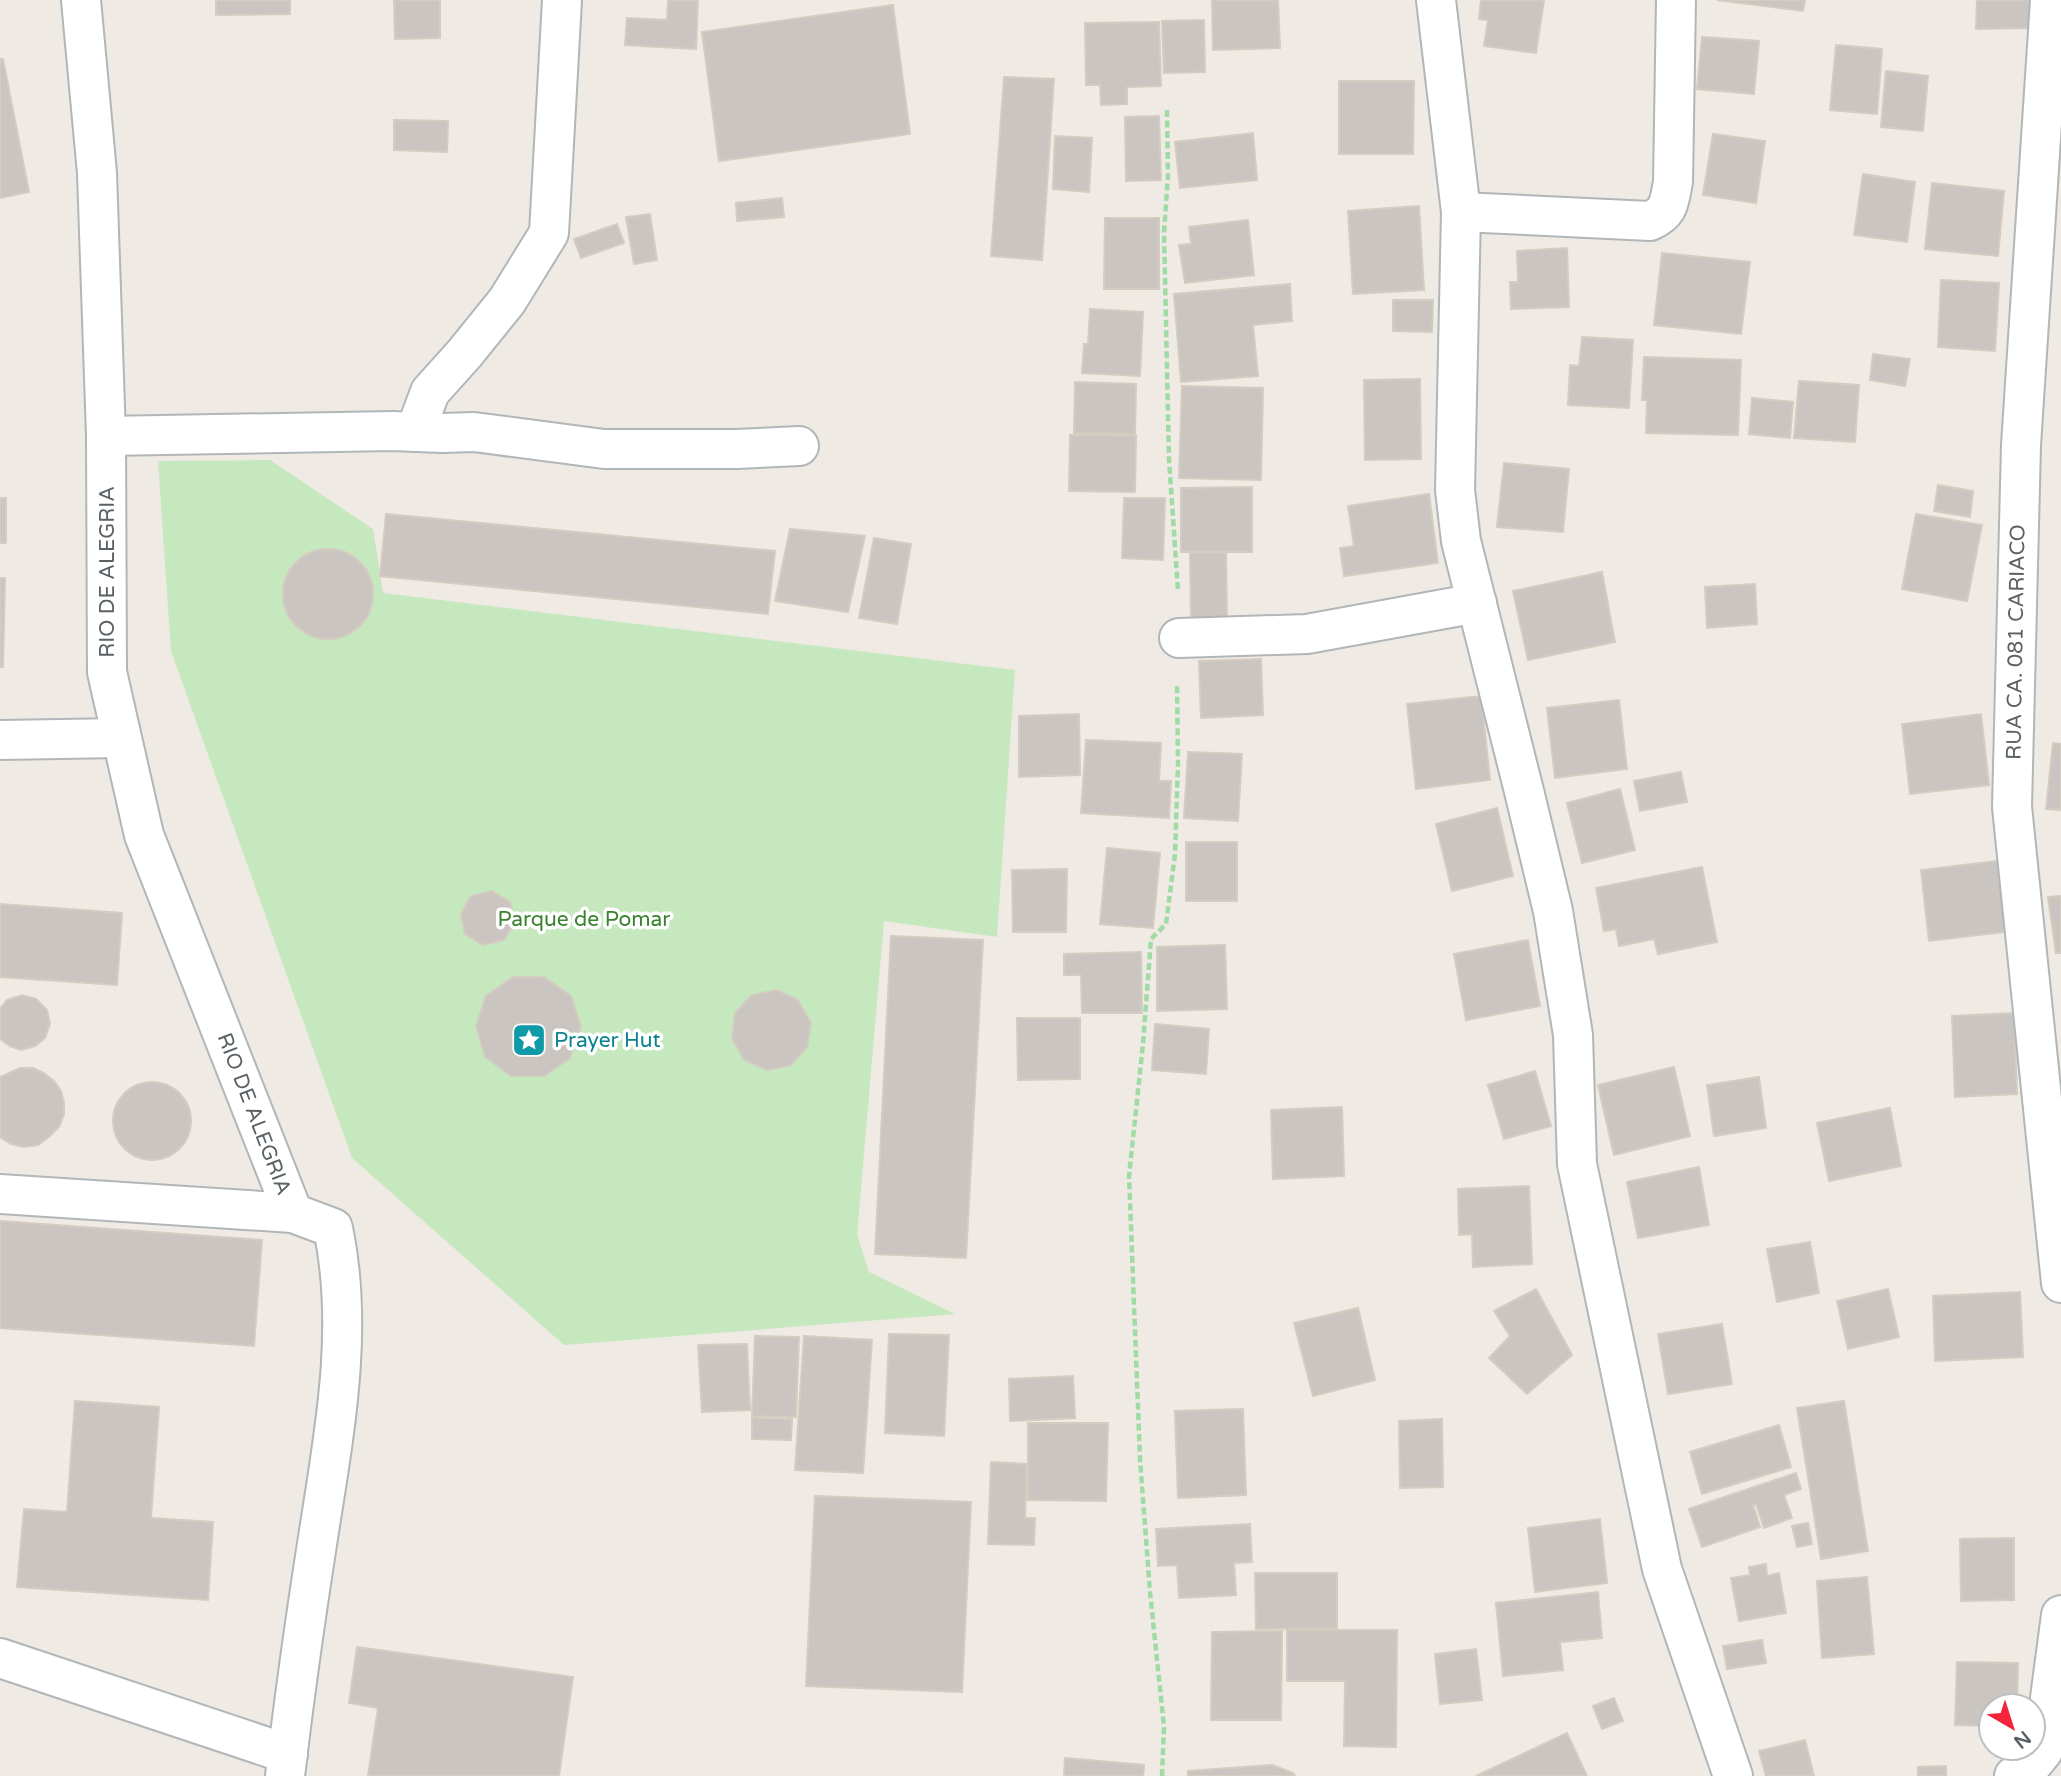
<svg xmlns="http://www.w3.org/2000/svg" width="2061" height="1776" font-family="'Varela Round',sans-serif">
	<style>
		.green { fill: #c6e8be }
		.building { fill: #cac5c0; stroke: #d4cbc1; stroke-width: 2 }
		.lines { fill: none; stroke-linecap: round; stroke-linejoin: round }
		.minor-casing { stroke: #b1b6b9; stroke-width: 42 }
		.path { stroke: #a0dba5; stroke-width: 4.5; stroke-dasharray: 7 3.5; stroke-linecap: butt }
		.minor { stroke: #fff; stroke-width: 38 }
		.labels { text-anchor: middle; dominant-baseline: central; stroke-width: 7; stroke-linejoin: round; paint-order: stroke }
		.street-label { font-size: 21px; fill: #5b6265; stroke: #fff }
		.park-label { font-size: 21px; fill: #3a822e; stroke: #fff }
		.culture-label { font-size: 21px; fill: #0d838f; stroke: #fff; text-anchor: start }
	</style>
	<rect width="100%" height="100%" fill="#efeae3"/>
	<!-- green -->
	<polygon class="green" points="270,460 373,529 383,593 1015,670 997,937 884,921 857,1235 869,1272 955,1314 564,1345 352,1158 171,651 158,461"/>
	<!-- building -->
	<g class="building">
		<polygon points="216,0 290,0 290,14 216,15"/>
		<polygon points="394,0 440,0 440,38 395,39"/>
		<polygon points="668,0 698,0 696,49 625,45 627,18 667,20"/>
		<polygon points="1212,0 1278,0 1280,48 1213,50"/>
		<polygon points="1481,0 1544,0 1536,53 1484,46 1488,20 1479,19"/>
		<polygon points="1717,0 1805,0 1803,11"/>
		<polygon points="1977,0 2033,0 2033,28 1976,29"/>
		<polygon points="893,5 910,134 719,161 702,32"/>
		<polygon points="1204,20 1205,72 1164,73 1162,21"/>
		<polygon points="1159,22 1161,86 1127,87 1127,104 1101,105 1100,85 1086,85 1085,23"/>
		<polygon points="1702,37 1759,41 1754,94 1697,89"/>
		<polygon points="1836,45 1882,49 1877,114 1830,110"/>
		<polygon points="0,59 3,59 29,192 0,198"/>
		<polygon points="1886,71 1928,76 1923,131 1881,127"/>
		<polygon points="1004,77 1054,79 1042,260 991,256"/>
		<polygon points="1339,81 1414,81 1413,154 1339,154"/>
		<polygon points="1159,116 1161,180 1126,181 1125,117"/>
		<polygon points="394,120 448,121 447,152 394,150"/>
		<polygon points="1253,133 1257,180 1180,188 1175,142"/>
		<polygon points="1713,134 1765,141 1756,203 1703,195"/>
		<polygon points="1055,136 1092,138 1089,192 1053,189"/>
		<polygon points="1863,174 1915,182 1907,242 1854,235"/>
		<polygon points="1932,183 2004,191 1998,256 1925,249"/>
		<polygon points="782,198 784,217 737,221 736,203"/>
		<polygon points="1419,206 1424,290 1353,294 1348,211"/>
		<polygon points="650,214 657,260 634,264 626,217"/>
		<polygon points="1105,218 1159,218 1159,289 1104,289"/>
		<polygon points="1248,220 1254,275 1185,283 1179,245 1191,244 1189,227"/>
		<polygon points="617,224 624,243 581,258 574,239"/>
		<polygon points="1567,248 1569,307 1511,309 1510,282 1518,282 1517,251"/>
		<polygon points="1662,253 1750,262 1741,334 1654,325"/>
		<polygon points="1941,280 1999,283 1995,351 1938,347"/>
		<polygon points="1290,284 1292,321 1253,325 1258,376 1181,382 1174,294"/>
		<polygon points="1393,300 1433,300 1432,332 1393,331"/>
		<polygon points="1090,309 1143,312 1140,376 1082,373 1084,344 1088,344"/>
		<polygon points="1582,337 1633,340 1629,408 1568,405 1570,365 1579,366"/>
		<polygon points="1873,354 1910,359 1905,386 1870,380"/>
		<polygon points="1644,357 1741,360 1738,435 1646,433 1647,400 1642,400"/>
		<polygon points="1420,379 1421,459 1365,460 1364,380"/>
		<polygon points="1799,381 1859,385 1855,442 1794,438"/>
		<polygon points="1075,382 1136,384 1135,434 1074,433"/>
		<polygon points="1182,386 1263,388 1261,480 1179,478"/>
		<polygon points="1752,398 1793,402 1790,438 1749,434"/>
		<polygon points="1070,435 1136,435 1135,492 1069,491"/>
		<polygon points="1504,463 1569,469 1563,532 1497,527"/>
		<polygon points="1938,485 1973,491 1970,517 1934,511"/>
		<polygon points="1252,487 1252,552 1181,552 1181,488"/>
		<polygon points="1429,494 1438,563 1344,576 1340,548 1354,546 1348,506"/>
		<rect x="0" y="498" width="6" height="45"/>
		<polygon points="1124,498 1165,498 1163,560 1122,558"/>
		<polygon points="386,514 775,551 768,614 380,576"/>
		<polygon points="1916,514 1982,525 1967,601 1902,589"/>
		<polygon points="790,529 865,536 848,612 775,601"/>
		<polygon points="874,538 911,544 897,624 859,618"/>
		<circle cx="328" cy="594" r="45"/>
		<polygon points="1190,552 1226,552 1227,618 1191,619"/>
		<polygon points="1602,572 1615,642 1528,660 1513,591"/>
		<polygon points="0,578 5,578 3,667 0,667"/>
		<polygon points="1755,584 1757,624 1707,628 1705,587"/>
		<polygon points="1261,659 1263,715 1201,718 1199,661"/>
		<polygon points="1481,696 1490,780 1416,789 1407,704"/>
		<polygon points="1619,700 1627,769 1555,778 1547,708"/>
		<polygon points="1079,714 1080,775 1019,777 1019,716"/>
		<polygon points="1981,714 1989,785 1910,794 1902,724"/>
		<polygon points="1086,740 1161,743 1159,781 1171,781 1169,818 1081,813"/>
		<polygon points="2053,743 2061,744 2061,810 2046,809"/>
		<polygon points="1188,752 1242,754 1238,821 1184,818"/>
		<polygon points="1681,772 1687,802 1640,811 1634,781"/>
		<polygon points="1620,789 1635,850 1582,863 1567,803"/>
		<polygon points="1497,808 1513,876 1452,891 1436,824"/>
		<rect x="1186" y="842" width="51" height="59"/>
		<polygon points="1107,848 1160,853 1153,928 1100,924"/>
		<polygon points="2004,860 2013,931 1929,941 1921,870"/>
		<polygon points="1702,867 1717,942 1658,954 1654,939 1619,946 1616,929 1604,931 1596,888"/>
		<polygon points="1067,869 1066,932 1013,932 1012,870"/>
		<polygon points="492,891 510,902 515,923 504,940 483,945 465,934 461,914 471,896"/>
		<polygon points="2061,896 2061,953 2056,953 2048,897"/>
		<polygon points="0,904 122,913 117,985 0,977"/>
		<polygon points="891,936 983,940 966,1258 875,1254"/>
		<polygon points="1528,940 1540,1006 1466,1020 1454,954"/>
		<polygon points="1225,945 1227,1009 1157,1011 1157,947"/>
		<polygon points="1141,952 1142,1013 1082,1013 1081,975 1064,975 1064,954"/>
		<polygon points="513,977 544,977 571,996 581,1027 570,1058 544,1076 511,1076 485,1057 476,1026 486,996"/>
		<polygon points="777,990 798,1000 811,1023 807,1047 791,1065 767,1070 744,1060 732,1038 735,1013 752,995"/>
		<polygon points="22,995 36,999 47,1010 50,1024 45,1038 35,1046 21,1050 10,1046 0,1039 0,1009 7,1000"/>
		<polygon points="2014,1013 2017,1094 1955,1097 1952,1016"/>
		<polygon points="1017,1018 1080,1018 1080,1079 1018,1080"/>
		<polygon points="1155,1024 1209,1029 1206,1074 1152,1070"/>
		<polygon points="1674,1067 1690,1136 1614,1155 1598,1085"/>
		<polygon points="20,1068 33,1068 44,1073 54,1081 61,1091 64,1103 64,1114 59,1127 49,1137 38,1145 24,1147 11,1144 0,1137 0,1077"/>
		<polygon points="1535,1071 1551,1126 1504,1139 1488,1085"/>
		<polygon points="1759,1077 1766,1128 1714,1136 1707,1085"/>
		<circle cx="152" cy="1121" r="39"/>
		<polygon points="1342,1107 1344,1176 1273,1179 1271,1110"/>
		<polygon points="1890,1108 1901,1166 1829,1181 1817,1123"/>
		<polygon points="1699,1167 1709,1225 1638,1238 1627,1182"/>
		<polygon points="1529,1186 1532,1264 1473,1267 1472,1234 1459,1235 1458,1189"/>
		<polygon points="0,1221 262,1240 254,1346 0,1328"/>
		<polygon points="1810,1242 1819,1293 1777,1302 1767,1249"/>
		<polygon points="1536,1289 1572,1355 1527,1394 1489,1358 1510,1336 1494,1311"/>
		<polygon points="1888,1289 1899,1337 1848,1349 1837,1301"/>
		<polygon points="2020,1292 2023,1357 1935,1361 1933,1296"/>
		<polygon points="1358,1308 1375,1380 1313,1396 1294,1323"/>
		<polygon points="1722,1324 1732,1384 1668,1394 1658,1334"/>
		<polygon points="889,1334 949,1335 944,1436 885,1433"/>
		<polygon points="755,1336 799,1337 796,1417 752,1416"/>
		<polygon points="804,1336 872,1340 863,1473 795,1470"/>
		<polygon points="747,1344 750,1410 702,1412 698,1345"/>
		<polygon points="1073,1376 1075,1418 1010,1421 1009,1379"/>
		<polygon points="75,1401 159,1407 151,1518 213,1522 208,1600 17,1587 24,1509 67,1512"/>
		<polygon points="1844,1401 1868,1551 1821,1559 1797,1408"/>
		<polygon points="1243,1409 1246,1495 1178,1498 1175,1411"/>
		<polygon points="752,1418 792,1419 791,1440 752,1439"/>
		<polygon points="1442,1419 1443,1487 1400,1488 1399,1421"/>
		<polygon points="1028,1423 1108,1423 1106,1501 1028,1500"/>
		<polygon points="1779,1425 1791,1467 1702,1494 1690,1452"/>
		<polygon points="991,1462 1027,1464 1025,1518 1035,1518 1034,1545 988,1544"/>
		<polygon points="1796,1473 1801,1489 1784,1495 1792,1518 1764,1528 1756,1504 1753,1505 1760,1527 1702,1547 1689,1509"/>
		<polygon points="815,1496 971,1502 962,1692 806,1686"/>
		<polygon points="1600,1519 1607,1583 1535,1592 1528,1528"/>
		<polygon points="1808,1523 1812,1544 1797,1547 1792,1526"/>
		<polygon points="1250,1524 1252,1562 1234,1563 1236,1595 1179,1598 1177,1565 1158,1566 1156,1529"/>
		<polygon points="2014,1538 2014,1600 1961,1601 1960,1539"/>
		<polygon points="1766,1564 1767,1576 1779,1573 1786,1613 1739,1621 1731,1578 1750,1575 1749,1567"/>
		<polygon points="1255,1573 1337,1573 1337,1628 1256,1629"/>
		<polygon points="1867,1577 1874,1654 1822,1658 1817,1581"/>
		<polygon points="1598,1592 1602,1638 1560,1642 1563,1670 1503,1676 1496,1603"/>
		<polygon points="1287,1630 1397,1630 1396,1747 1344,1746 1345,1681 1287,1681"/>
		<polygon points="1282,1631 1281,1720 1211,1720 1212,1632"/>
		<polygon points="1762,1640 1766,1663 1727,1669 1723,1646"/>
		<polygon points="357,1647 573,1677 559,1776 368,1776 378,1708 349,1703"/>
		<polygon points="1476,1649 1482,1700 1440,1704 1435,1654"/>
		<polygon points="1957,1662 2018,1663 2017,1706 1991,1706 1991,1726 1955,1725"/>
		<polygon points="1614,1698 1623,1721 1602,1729 1593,1706"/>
		<polygon points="1567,1733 1587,1776 1476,1776"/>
		<polygon points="1805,1740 1814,1776 1766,1776 1759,1751"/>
		<polygon points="1065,1758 1144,1765 1143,1776 1064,1776"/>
		<polygon points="1272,1765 1293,1773 1295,1776 1188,1776 1188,1771"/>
		<polygon points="1946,1766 1946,1776 1918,1776 1918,1767"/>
	</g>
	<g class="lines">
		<!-- minor casing -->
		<g class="minor-casing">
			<g id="minor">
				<path d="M81 0 97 173 106 436 107 672 144 835 293 1213 333 1228C355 1332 333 1440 317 1544 305 1621 294 1699 285 1776"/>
				<polyline points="1436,0 1461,212 1455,490 1461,541 1524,791 1553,911 1573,1035 1577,1164 1662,1569 1733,1776"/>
				<polyline points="2050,0 2021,445 2012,807 2061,1283"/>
				<path d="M1461 212 1650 221C1670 212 1669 202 1673 182L1676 0"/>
				<polyline points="415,432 430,392 465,353 507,301 549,233 562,0"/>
				<polyline points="106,436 392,431 442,433 474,432 604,449 736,449 799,446"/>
				<polyline points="1179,638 1307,634 1477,603"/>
				<polyline points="0,740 121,738"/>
				<polyline points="0,1194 293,1213"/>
				<polyline points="0,1658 288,1754"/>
				<polyline points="2014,1776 2030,1767 2043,1751 2061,1615"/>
			</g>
		</g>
		<!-- path -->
		<g class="path">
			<polyline points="1167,110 1168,176 1164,232 1169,459 1178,591"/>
			<polyline points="1162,1776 1164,1727 1150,1592 1140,1459 1129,1176 1143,1044 1151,939 1166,924 1175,854 1178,763 1177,683"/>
		</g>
		<!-- minor -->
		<use href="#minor" class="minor"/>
	</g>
	<!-- icons -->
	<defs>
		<g id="sight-square" transform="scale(1.75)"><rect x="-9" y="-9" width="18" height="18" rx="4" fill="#0f9aa8" stroke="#fff"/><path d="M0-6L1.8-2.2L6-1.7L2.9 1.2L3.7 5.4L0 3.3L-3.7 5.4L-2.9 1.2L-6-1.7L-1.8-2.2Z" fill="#fff"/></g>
	</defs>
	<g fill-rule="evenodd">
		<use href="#sight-square" x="529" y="1040"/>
	</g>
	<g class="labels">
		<!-- street labels -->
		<g class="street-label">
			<text transform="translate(107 572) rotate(-90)">RIO DE ALEGRIA</text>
			<text transform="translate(2016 642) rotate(-89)">RUA CA. 081 CARIACO</text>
			<text transform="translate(254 1114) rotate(69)">RIO DE ALEGRIA</text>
		</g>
		<!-- park labels -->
		<g class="park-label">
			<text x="584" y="919">Parque de Pomar</text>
		</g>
		<!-- culture labels -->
		<g class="culture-label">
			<text x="554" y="1040">Prayer Hut</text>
		</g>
	</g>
	<!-- north arrow -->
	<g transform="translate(2012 1727) rotate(141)"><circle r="33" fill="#ffffff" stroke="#bdc0c1" stroke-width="2"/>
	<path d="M0-5L12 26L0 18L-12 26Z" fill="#f5243a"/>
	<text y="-10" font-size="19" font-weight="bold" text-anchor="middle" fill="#5b6265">N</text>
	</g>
</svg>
